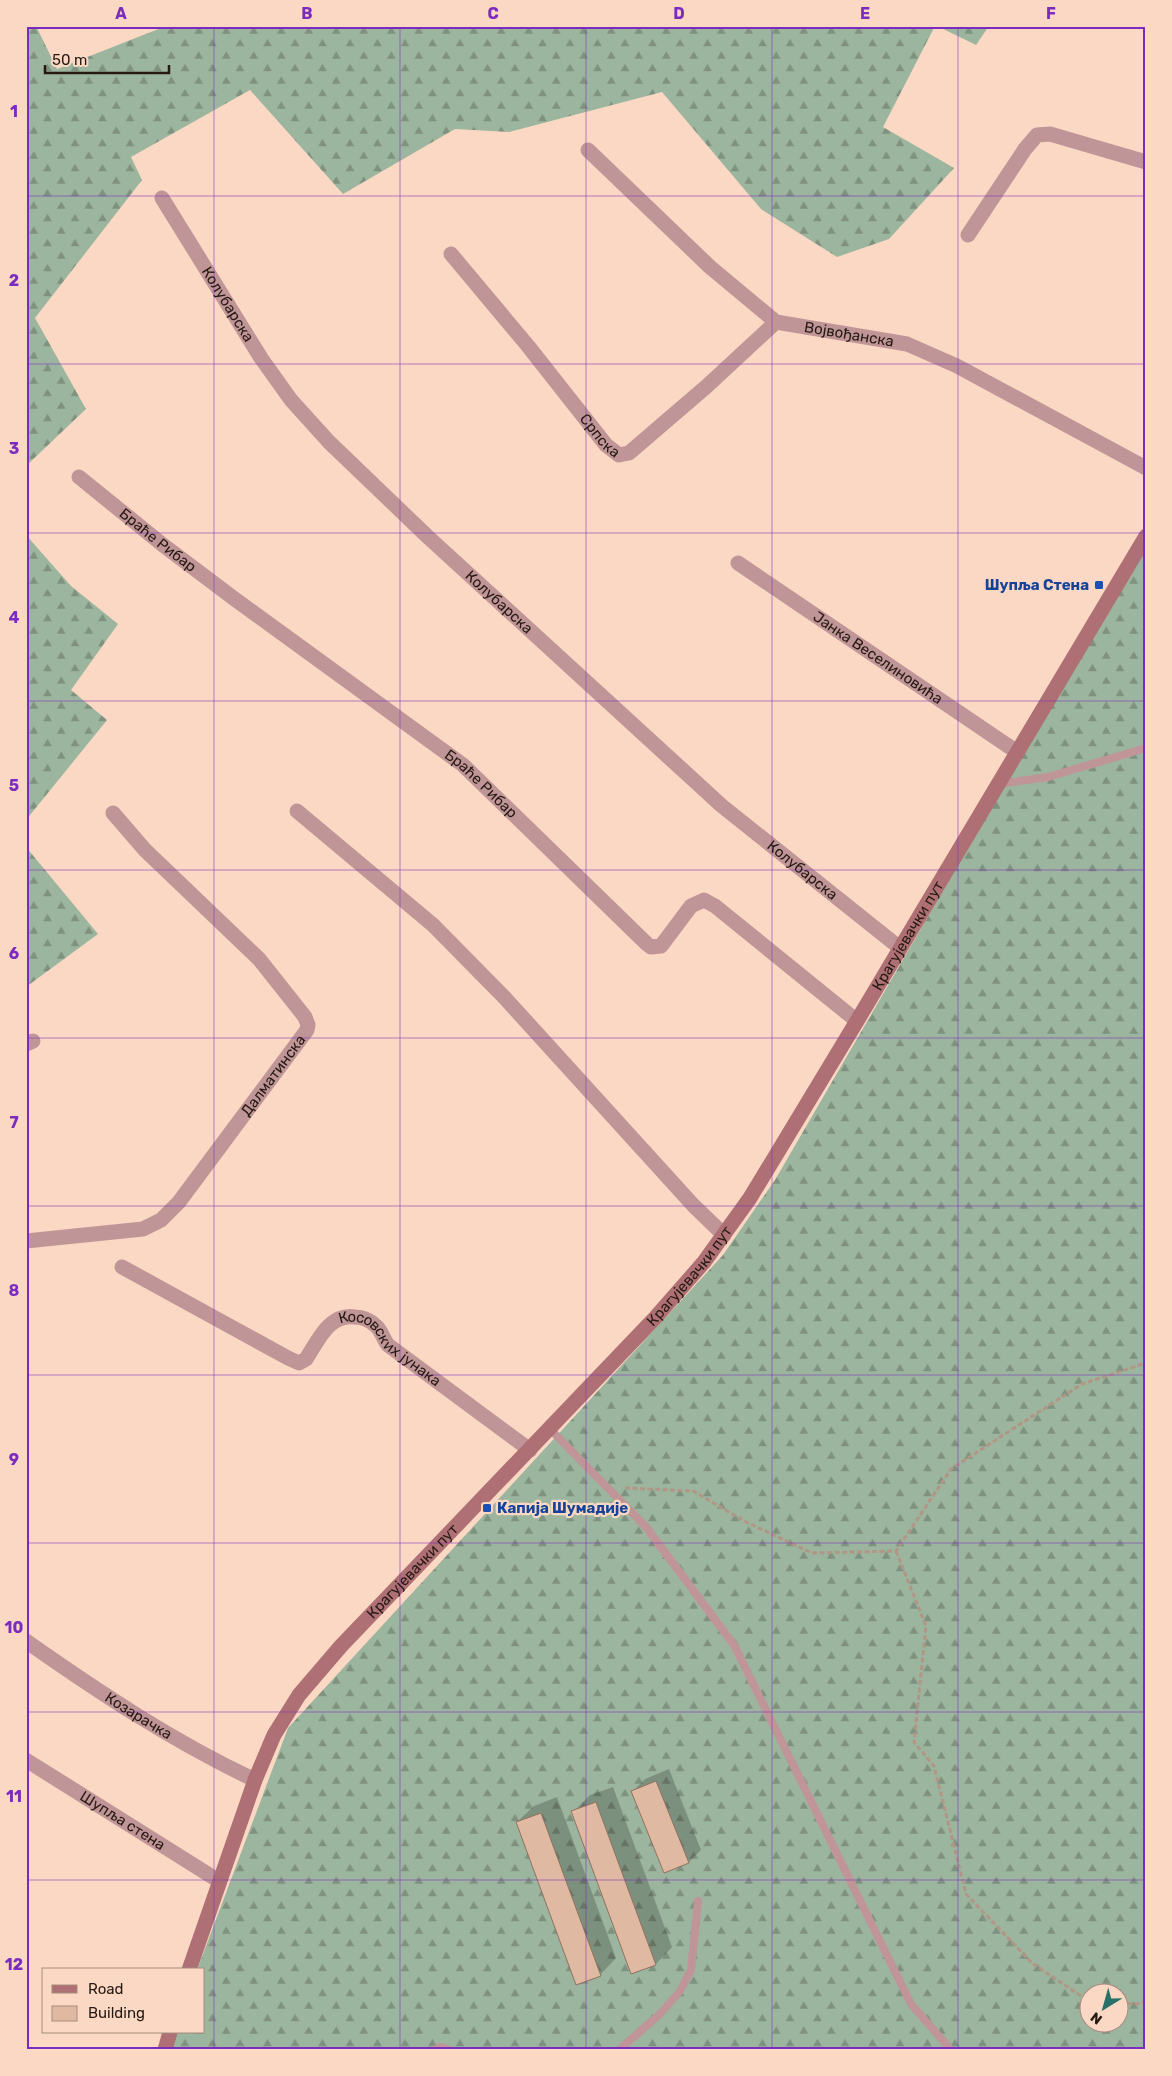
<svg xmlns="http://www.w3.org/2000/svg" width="1172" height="2076" font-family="Rubik,sans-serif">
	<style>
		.forest { fill: url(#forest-firs); fill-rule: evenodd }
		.shadow { fill: #0003 }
		.building { fill: #e0b9a2; stroke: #90715f }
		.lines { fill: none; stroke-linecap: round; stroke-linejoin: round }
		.path { stroke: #b19686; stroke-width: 3; stroke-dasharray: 5 2.5; stroke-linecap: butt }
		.lane { stroke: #c09597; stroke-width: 8 }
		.street { stroke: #c09597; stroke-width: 15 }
		.secondary { stroke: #ae7074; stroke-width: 15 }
		.grid { fill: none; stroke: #7b2cbf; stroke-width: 1; stroke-opacity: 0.55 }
		.transit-dot { fill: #1a4fb4; stroke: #fbd8c3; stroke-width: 2 }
		.labels { text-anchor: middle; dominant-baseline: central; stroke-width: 4.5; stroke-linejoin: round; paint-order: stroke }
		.street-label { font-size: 15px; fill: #251912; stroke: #fbd8c3 }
		.transit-label { font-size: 15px; font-weight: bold; fill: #164399; stroke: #fbd8c3; text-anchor: end }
		.neatline { fill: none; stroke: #7b2cbf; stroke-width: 2 }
		.grid-label { font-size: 16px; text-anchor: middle; font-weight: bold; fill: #7b2cbf }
	</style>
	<defs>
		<pattern id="forest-firs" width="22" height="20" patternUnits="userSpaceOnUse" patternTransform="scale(1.25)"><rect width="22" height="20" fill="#9cb59e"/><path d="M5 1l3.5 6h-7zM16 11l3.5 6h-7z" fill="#7f927f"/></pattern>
	</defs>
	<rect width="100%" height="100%" fill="#fbd8c3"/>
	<!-- forest -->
	<g class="forest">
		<polygon points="26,26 36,26 57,69 166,26 935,26 883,127 954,168 889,239 837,257 761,209 662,92 509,132 455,129 343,194 250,90 131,157 142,180 35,318 86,409 26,466"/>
		<polygon points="937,26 989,26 976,45"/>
		<polygon points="26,535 71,586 118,624 71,690 107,720 26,820"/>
		<path d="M1146 550V2050H167L174 2032H204V1970H197L288 1728 723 1255 775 1180 1048 710ZM1090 1994H1120V2024H1090Z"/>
		<polygon points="26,847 98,934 26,987"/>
	</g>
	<!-- shadow -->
	<g class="shadow">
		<polygon points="669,1769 701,1850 689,1862 665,1872 632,1792 645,1779"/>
		<polygon points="613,1787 672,1947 656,1964 632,1972 573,1812 590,1795"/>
		<polygon points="557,1797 616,1958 600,1975 517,1822 534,1806"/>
	</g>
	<!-- building -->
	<g class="building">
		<polygon points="656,1781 689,1863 664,1873 631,1791"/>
		<polygon points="596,1802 656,1965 631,1974 571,1811"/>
		<polygon points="541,1813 601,1976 576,1985 516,1822"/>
	</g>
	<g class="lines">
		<!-- path -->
		<g class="path">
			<polyline points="625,1488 693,1491 746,1522 812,1553 896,1551 951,1469 1082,1384 1146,1363"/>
			<polyline points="896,1551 926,1626 914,1742 934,1766 966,1894 1032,1963 1090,2002"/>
			<polyline points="1120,2003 1137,2004 1146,2002"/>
		</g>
		<!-- lane -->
		<g class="lane">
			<polyline points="998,784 1048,777 1146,748"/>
			<polyline points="550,1429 646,1527 734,1645 911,2004 951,2050"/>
			<polyline points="434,2050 441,2047 450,2050"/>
			<polyline points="619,2050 660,2014 680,1991 691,1970 698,1901"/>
		</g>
		<!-- street -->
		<g class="street">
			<path id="s1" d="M588 150 710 267 776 322 907 344 957 366 1146 468"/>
			<path id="s2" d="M162 198 261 358 291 400 329 442 428 537 722 806 900 948"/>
			<polyline points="968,235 1025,149 1037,135 1050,134 1146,162"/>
			<path id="s3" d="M451 254 528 346 606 445 619 455 629 453 707 386 776 322"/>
			<path id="s4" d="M79 477 163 545 236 600 463 765 647 944 651 947 661 946 691 906 704 900 715 906 857 1021"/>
			<path id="s5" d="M738 563 1017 752"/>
			<polyline points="297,811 433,925 504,997 693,1205 724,1235"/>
			<polyline points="26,1044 33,1041"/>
			<path id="s6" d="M26 1241 143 1229 161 1220 179 1202 307 1030 308 1025 305 1017 259 959 145 850 113 813"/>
			<path id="s7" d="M122 1267 288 1358 299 1363 306 1359C318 1341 329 1313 355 1317 364 1317 370 1320 376 1326 382 1331 383 1339 388 1345L530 1450"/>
			<path id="s8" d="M26 1641C100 1693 174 1742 255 1780"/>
			<path id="s9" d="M26 1760 219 1881"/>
		</g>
		<!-- secondary -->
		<g class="secondary">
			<path id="s10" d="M189 1970 255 1780 274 1735 299 1695 341 1646 655 1318 704 1262 750 1198 857 1021 1146 536"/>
			<polyline points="165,2050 170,2032"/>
		</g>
	</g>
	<!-- grid -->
	<path class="grid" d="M214 26V2050M400 26V2050M586 26V2050M772 26V2050M958 26V2050M26 196H1146M26 364H1146M26 533H1146M26 701H1146M26 870H1146M26 1038H1146M26 1206H1146M26 1375H1146M26 1543H1146M26 1712H1146M26 1880H1146"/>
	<!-- markers -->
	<g class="transit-dot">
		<rect x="1094" y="580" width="10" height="10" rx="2.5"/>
		<rect x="482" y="1503" width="10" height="10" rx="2.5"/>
	</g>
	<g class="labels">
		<!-- street labels -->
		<g class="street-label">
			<text stroke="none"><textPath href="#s2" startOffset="125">Колубарска</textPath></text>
			<text stroke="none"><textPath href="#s1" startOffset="329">Војвођанска</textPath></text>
			<text stroke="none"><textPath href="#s3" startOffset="235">Српска</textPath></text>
			<text stroke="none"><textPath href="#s4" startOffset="101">Браће Рибар</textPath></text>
			<text stroke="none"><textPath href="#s2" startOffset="530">Колубарска</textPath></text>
			<text stroke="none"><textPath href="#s5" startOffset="169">Јанка Веселиновића</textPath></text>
			<text stroke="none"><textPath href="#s4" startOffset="506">Браће Рибар</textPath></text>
			<text stroke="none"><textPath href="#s2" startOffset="935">Колубарска</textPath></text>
			<text stroke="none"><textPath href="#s10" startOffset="1275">Крагујевачки пут</textPath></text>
			<text stroke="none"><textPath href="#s6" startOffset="321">Далматинска</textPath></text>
			<text stroke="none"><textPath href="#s10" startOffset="870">Крагујевачки пут</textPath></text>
			<text stroke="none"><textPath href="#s7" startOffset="325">Косовских јунака</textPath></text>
			<text stroke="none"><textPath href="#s10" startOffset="465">Крагујевачки пут</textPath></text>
			<text stroke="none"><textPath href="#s8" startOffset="135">Козарачка</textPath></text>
			<text stroke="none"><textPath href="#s9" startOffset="114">Шупља стена</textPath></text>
		</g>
		<!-- transit labels -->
		<g class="transit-label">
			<text x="1089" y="585">Шупља Стена</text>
			<text x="497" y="1508" text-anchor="start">Капија Шумадије</text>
		</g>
	</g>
	<!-- border -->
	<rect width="1172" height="2076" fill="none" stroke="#fbd8c3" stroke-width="55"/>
	<!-- legend -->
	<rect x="42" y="1968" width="162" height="65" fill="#fbd8c3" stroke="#a58c7c"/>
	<rect x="52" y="1985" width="25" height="8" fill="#ae7074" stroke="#a58c7c"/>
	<text x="88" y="1994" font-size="15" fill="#251912">Road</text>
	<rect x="52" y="2006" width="25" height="15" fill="#e0b9a2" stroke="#a58c7c"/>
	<text x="88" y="2018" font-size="15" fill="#251912">Building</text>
	<!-- north arrow -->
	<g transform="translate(1104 2008) rotate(217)"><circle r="24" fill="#fbd8c3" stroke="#a58c7c"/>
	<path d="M0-4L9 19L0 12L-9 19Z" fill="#297068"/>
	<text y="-8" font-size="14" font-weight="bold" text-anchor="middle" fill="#251912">N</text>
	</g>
	<!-- scale -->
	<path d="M45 65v8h124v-8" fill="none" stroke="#251912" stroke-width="2.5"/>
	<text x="52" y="65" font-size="15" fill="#251912" stroke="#fbd8c3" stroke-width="4" paint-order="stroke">50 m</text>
	<rect x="28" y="28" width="1116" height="2020" class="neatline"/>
	<g class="grid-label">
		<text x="121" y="19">A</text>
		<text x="307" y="19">B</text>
		<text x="493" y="19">C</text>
		<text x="679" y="19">D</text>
		<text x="865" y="19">E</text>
		<text x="1051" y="19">F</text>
		<text x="14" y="117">1</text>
		<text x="14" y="286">2</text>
		<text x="14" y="454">3</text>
		<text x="14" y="623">4</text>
		<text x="14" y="791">5</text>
		<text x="14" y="959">6</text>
		<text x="14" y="1128">7</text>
		<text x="14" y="1296">8</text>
		<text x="14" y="1465">9</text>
		<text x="14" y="1633">10</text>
		<text x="14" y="1802">11</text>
		<text x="14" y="1970">12</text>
	</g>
</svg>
